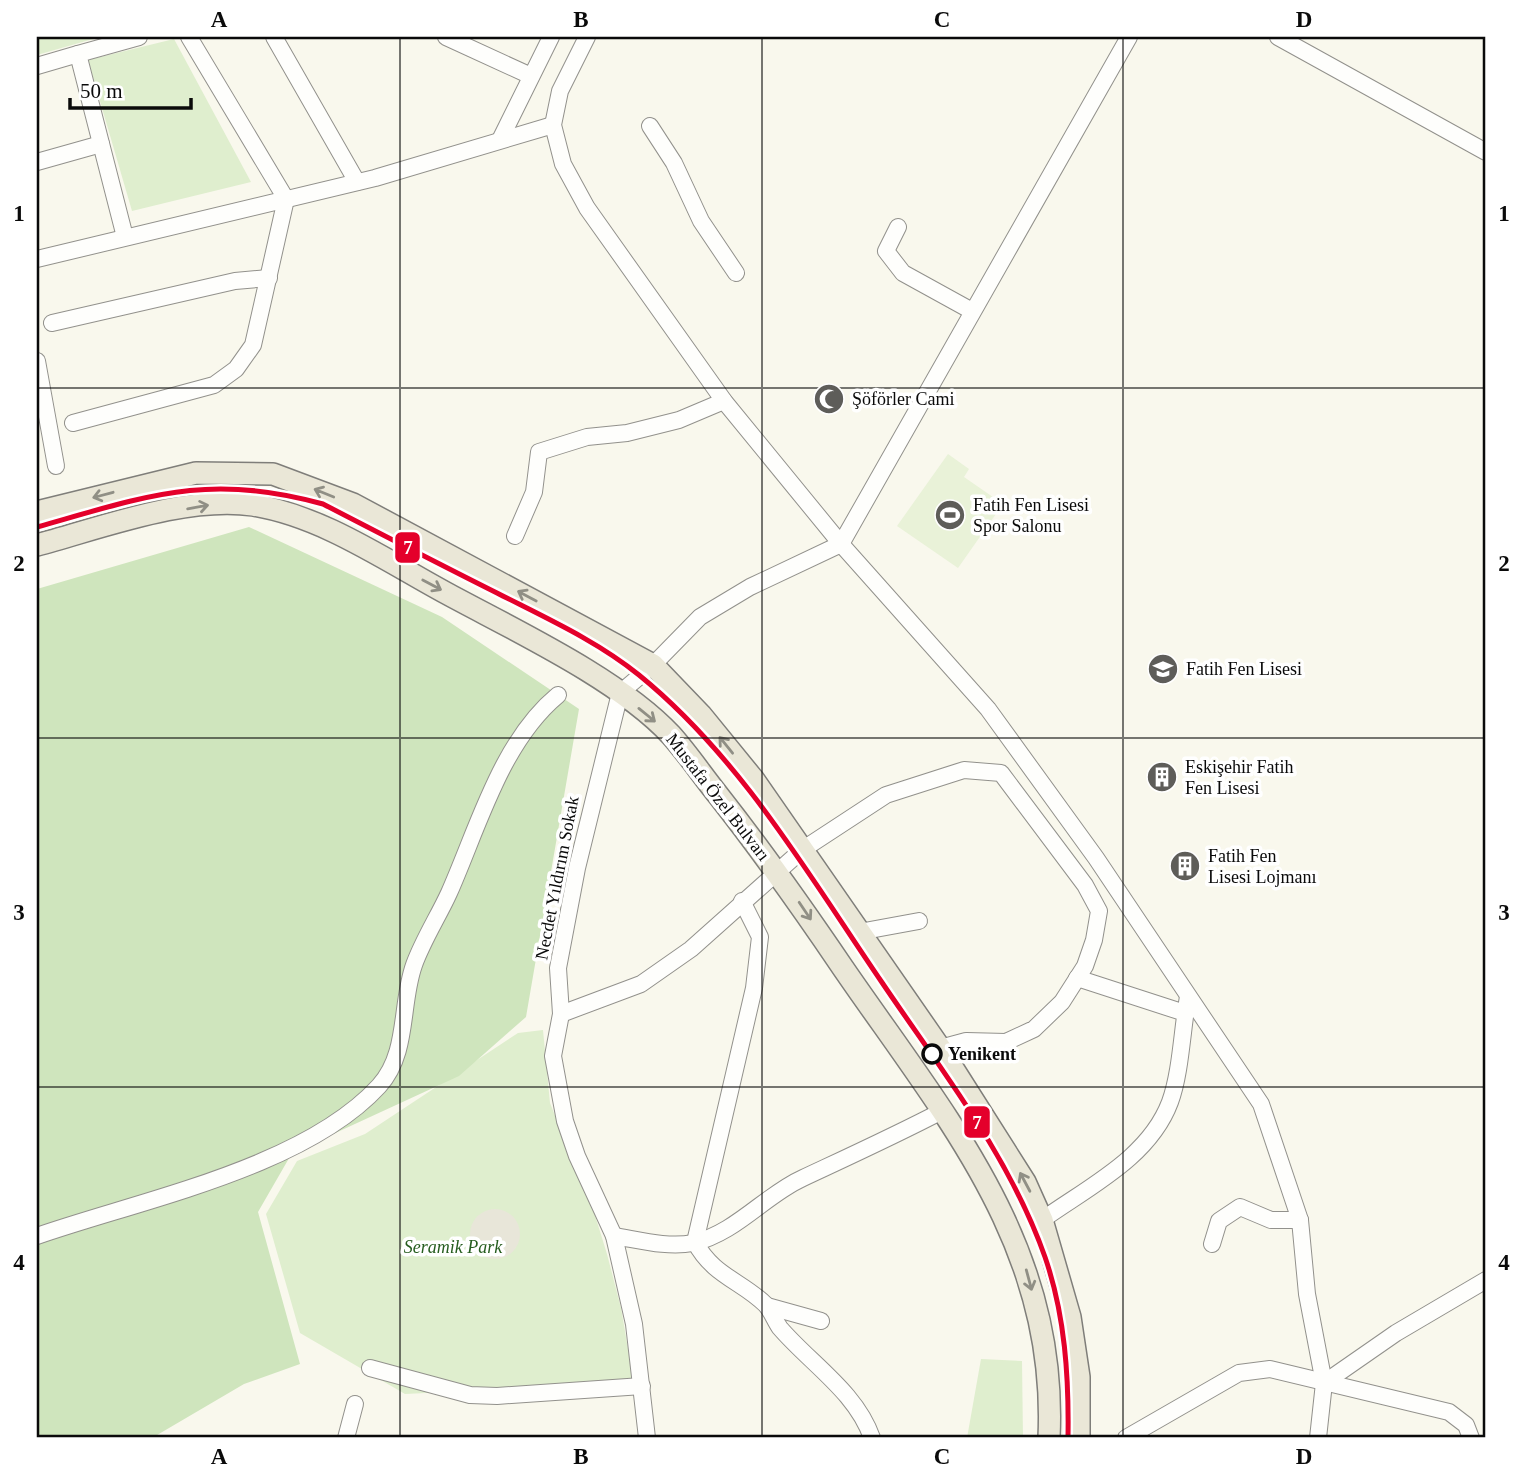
<svg xmlns="http://www.w3.org/2000/svg" width="1523" height="1475" font-family="Georgia,serif">
	<style>
		.green { fill: #dfeece }
		.forest { fill: #cfe5bd }
		.pitch { fill: #e9f2d8 }
		.plaza { fill: #e8e6d9 }
		.lines { fill: none; stroke-linecap: round; stroke-linejoin: round }
		.minor-casing { stroke: #92918c; stroke-width: 18 }
		.major-casing { stroke: #7f7e7a; stroke-width: 24 }
		.minor { stroke: #fefefc; stroke-width: 16 }
		.major { stroke: #eae7d7; stroke-width: 21 }
		.tram-1-casing { stroke: #fff; stroke-width: 10 }
		.tram-1 { stroke: #e4002b; stroke-width: 5 }
		.oneway { stroke: #908f85 }
		.grid { fill: none; stroke: #0a0a0a; stroke-width: 2; stroke-opacity: 0.55 }
		.stop-dot { fill: #fff; stroke: #0a0a0a; stroke-width: 3.5 }
		.labels { text-anchor: middle; dominant-baseline: central; stroke-width: 7; stroke-linejoin: round; paint-order: stroke }
		.poi-label { font-size: 18px; fill: #0a0a0a; stroke: #fff; text-anchor: start }
		.street-label { font-size: 18px; fill: #0a0a0a; stroke: #fff }
		.stop-label { font-size: 18px; font-weight: bold; fill: #0a0a0a; stroke: #fff; text-anchor: start }
		.park-label { font-size: 18px; font-style: italic; fill: #265d1f; stroke: #fff }
		.line-badge { stroke: #fff; stroke-width: 2.5 }
		.badge-label { font-size: 19px; text-anchor: middle; font-weight: bold; fill: #fff }
		.neatline { fill: none; stroke: #0a0a0a; stroke-width: 2.5 }
		.grid-label { font-size: 23px; text-anchor: middle; font-weight: bold; fill: #0a0a0a }
	</style>
	<rect width="100%" height="100%" fill="#f9f8ed"/>
	<!-- green -->
	<g class="green">
		<polygon points="37,37 100,37 37,55"/>
		<polygon points="174,39 251,182 132,211 88,60"/>
		<polygon points="543,1030 550,1103 594,1212 607,1254 621,1308 633,1378 554,1387 405,1394 300,1333 266,1214 297,1161 365,1134 518,1033"/>
		<polygon points="981,1359 1022,1361 1023,1438 967,1438"/>
	</g>
	<!-- forest -->
	<polygon class="forest" points="249,527 442,617 579,709 526,1017 459,1076 292,1153 258,1212 300,1364 244,1384 152,1438 37,1438 37,589"/>
	<!-- pitch -->
	<polygon class="pitch" points="948,454 969,469 964,477 1003,504 958,568 897,526"/>
	<!-- plaza -->
	<circle class="plaza" cx="495" cy="1234" r="25"/>
	<g class="lines">
		<!-- minor casing -->
		<g class="minor-casing">
			<g id="minor">
				<polyline points="274,37 357,182"/>
				<polyline points="446,37 531,76"/>
				<polyline points="587,37 560,91 553,125 563,164 587,208 724,401 841,544 988,709 1096,858 1261,1104 1300,1220 1307,1294 1324,1383 1318,1438"/>
				<polyline points="1278,37 1486,152"/>
				<polyline points="37,66 78,54"/>
				<polyline points="650,126 674,163 701,221 736,273"/>
				<polyline points="500,140 551,37"/>
				<polyline points="37,162 101,144"/>
				<polyline points="898,227 886,251 903,273 972,311"/>
				<polyline points="125,237 78,54 139,37"/>
				<polyline points="37,259 375,178 553,125"/>
				<polyline points="52,323 235,281 269,278"/>
				<polyline points="37,361 56,466"/>
				<polyline points="73,423 214,385 236,369 253,345 286,199 189,37"/>
				<polyline points="515,536 534,492 539,452 587,437 627,433 679,420 724,401"/>
				<path d="M742 901 760 937 754 988 695 1242C713 1276 742 1281 766 1305 772 1312 775 1321 780 1328 811 1364 856 1392 872 1438"/>
				<polyline points="859,932 919,921"/>
				<polyline points="1077,978 1185,1013"/>
				<polyline points="561,1014 641,984 691,949 802,850 886,795 964,770 1001,773 1085,885 1099,911 1094,940 1085,966 1062,1002 1034,1029 1006,1042 966,1041 940,1048"/>
				<path d="M1042 1220C1088 1187 1149 1158 1170 1102 1181 1072 1182 1029 1188 997"/>
				<path d="M37 1236C140 1200 304 1168 379 1086 409 1053 400 1004 414 965 423 940 438 917 449 893 478 828 501 742 558 695"/>
				<path d="M614 1236C639 1240 668 1248 693 1243 736 1233 765 1195 803 1178 850 1156 896 1135 942 1111"/>
				<polyline points="1212,1244 1219,1221 1240,1207 1271,1220 1300,1220"/>
				<polyline points="767,1306 821,1321"/>
				<polyline points="370,1368 470,1395 497,1396 642,1386"/>
				<polyline points="1324,1383 1396,1333 1486,1280"/>
				<polyline points="346,1438 355,1404"/>
				<polyline points="647,1438 634,1324 614,1236 577,1156 565,1121 553,1056 561,1014 558,968 577,868 620,693 653,665 700,617 750,587 841,544 1129,37"/>
				<polyline points="1126,1438 1239,1373 1270,1369 1449,1412 1466,1425 1471,1438"/>
			</g>
		</g>
		<!-- major casing -->
		<g class="major-casing">
			<g id="major">
				<polyline points="37,512 196,473 273,474 353,504 653,665 701,715 754,780 940,1048 1025,1182 1042,1220 1070,1317 1079,1377 1079,1438"/>
				<path d="M37 545C101 528 187 495 253 505 322 516 385 560 446 593 514 630 619 679 671 735 688 754 702 775 718 795 762 851 803 909 843 968 946 1118 1058 1244 1049 1438"/>
			</g>
		</g>
		<!-- minor -->
		<use href="#minor" class="minor"/>
		<!-- major -->
		<use href="#major" class="major"/>
		<!-- tram-1 casing -->
		<g class="tram-1-casing">
			<path id="tram-1" d="M37 527C147 496 209 472 323 504 381 534 439 564 497 593 546 618 597 641 639 675 741 758 808 874 881 981 941 1070 1009 1155 1045 1257 1065 1315 1069 1377 1068 1438"/>
		</g>
		<!-- tram-1 -->
		<use href="#tram-1" class="tram-1"/>
	</g>
	<!-- one-way arrows -->
	<defs><path id="oneway-shaft" d="M-6 0H5M1.5-3L5.5 0L1.5 3" fill="none" stroke-width="1.6" stroke-linecap="round" stroke-linejoin="round" transform="scale(1.75)"/></defs>
	<g class="oneway">
		<use href="#oneway-shaft" transform="translate(324 493) rotate(-158)"/>
		<use href="#oneway-shaft" transform="translate(103 495) rotate(165)"/>
		<use href="#oneway-shaft" transform="translate(198 507) rotate(-10)"/>
		<use href="#oneway-shaft" transform="translate(432 585) rotate(28)"/>
		<use href="#oneway-shaft" transform="translate(527 596) rotate(-152)"/>
		<use href="#oneway-shaft" transform="translate(647 715) rotate(39)"/>
		<use href="#oneway-shaft" transform="translate(726 745) rotate(-129)"/>
		<use href="#oneway-shaft" transform="translate(805 911) rotate(56)"/>
		<use href="#oneway-shaft" transform="translate(1025 1182) rotate(-118)"/>
		<use href="#oneway-shaft" transform="translate(1029 1280) rotate(75)"/>
	</g>
	<!-- grid -->
	<path class="grid" d="M400 37V1438M762 37V1438M1123 37V1438M37 388H1486M37 738H1486M37 1087H1486"/>
	<!-- icons -->
	<defs>
		<g id="mosque-disc" transform="scale(1.575)"><circle r="9.5" fill="#5e5d59" stroke="#fff"/><path d="M3.5-4.9A6 6 0 1 0 3.5 4.9A5 5 0 1 1 3.5-4.9Z" fill="#fff"/></g>
		<g id="stadium-disc" transform="scale(1.575)"><circle r="9.5" fill="#5e5d59" stroke="#fff"/><path d="M0-5a6.5 5 0 1 0 0 10a6.5 5 0 1 0 0-10ZM-3.5-1.8h7v3.6h-7Z" fill="#fff"/></g>
		<g id="school-disc" transform="scale(1.575)"><circle r="9.5" fill="#5e5d59" stroke="#fff"/><path d="M0-5L7-2L0 1L-7-2ZM-4 1L0 2.5L4 1V4Q0 6-4 4Z" fill="#fff"/></g>
		<g id="building-disc" transform="scale(1.575)"><circle r="9.5" fill="#5e5d59" stroke="#fff"/><path d="M-4-6H4V6H1V3H-1V6H-4ZM-2.5-4.3h1.7v1.8h-1.7ZM.8-4.3h1.7v1.8H.8ZM-2.5-1h1.7V.8h-1.7ZM.8-1h1.7V.8H.8Z" fill="#fff"/></g>
	</defs>
	<g fill-rule="evenodd">
		<use href="#mosque-disc" x="829" y="399"/>
		<use href="#stadium-disc" x="950" y="515"/>
		<use href="#school-disc" x="1163" y="669"/>
		<use href="#building-disc" x="1162" y="777"/>
		<use href="#building-disc" x="1185" y="866"/>
	</g>
	<!-- markers -->
	<circle class="stop-dot" cx="932" cy="1054" r="9"/>
	<g class="labels">
		<!-- poi labels -->
		<g class="poi-label">
			<text x="852" y="399">Şöförler Cami</text>
			<text x="973" y="505">Fatih Fen Lisesi<tspan x="973" dy="21">Spor Salonu</tspan></text>
			<text x="1186" y="669">Fatih Fen Lisesi</text>
			<text x="1185" y="767">Eskişehir Fatih<tspan x="1185" dy="21">Fen Lisesi</tspan></text>
			<text x="1208" y="856">Fatih Fen<tspan x="1208" dy="21">Lisesi Lojmanı</tspan></text>
		</g>
		<!-- street labels -->
		<g class="street-label">
			<text transform="translate(718 797) rotate(52)">Mustafa Özel Bulvarı</text>
			<text transform="translate(557 878) rotate(-79)">Necdet Yıldırım Sokak</text>
		</g>
		<!-- stop labels -->
		<g class="stop-label">
			<text x="948" y="1054">Yenikent</text>
		</g>
		<!-- park labels -->
		<g class="park-label">
			<text x="453" y="1247">Seramik Park</text>
		</g>
	</g>
	<g class="line-badge">
		<rect x="394" y="531" width="27" height="33" rx="7" fill="#e4002b"/>
		<rect x="963" y="1105" width="28" height="34" rx="7" fill="#e4002b"/>
	</g>
	<g class="badge-label">
		<text x="408" y="554">7</text>
		<text x="977" y="1129">7</text>
	</g>
	<!-- border -->
	<rect width="1523" height="1475" fill="none" stroke="#ffffff" stroke-width="77"/>
	<!-- scale -->
	<path d="M70 98v10h121v-10" fill="none" stroke="#0a0a0a" stroke-width="3.5"/>
	<text x="80" y="98" font-size="21" fill="#0a0a0a" stroke="#ffffff" stroke-width="5" paint-order="stroke">50 m</text>
	<rect x="38" y="38" width="1446" height="1398" class="neatline"/>
	<g class="grid-label">
		<text x="219" y="27">A</text>
		<text x="581" y="27">B</text>
		<text x="942" y="27">C</text>
		<text x="1304" y="27">D</text>
		<text x="19" y="221">1</text>
		<text x="1504" y="221">1</text>
		<text x="19" y="571">2</text>
		<text x="1504" y="571">2</text>
		<text x="19" y="920">3</text>
		<text x="1504" y="920">3</text>
		<text x="19" y="1270">4</text>
		<text x="1504" y="1270">4</text>
		<text x="219" y="1464">A</text>
		<text x="581" y="1464">B</text>
		<text x="942" y="1464">C</text>
		<text x="1304" y="1464">D</text>
	</g>
</svg>
